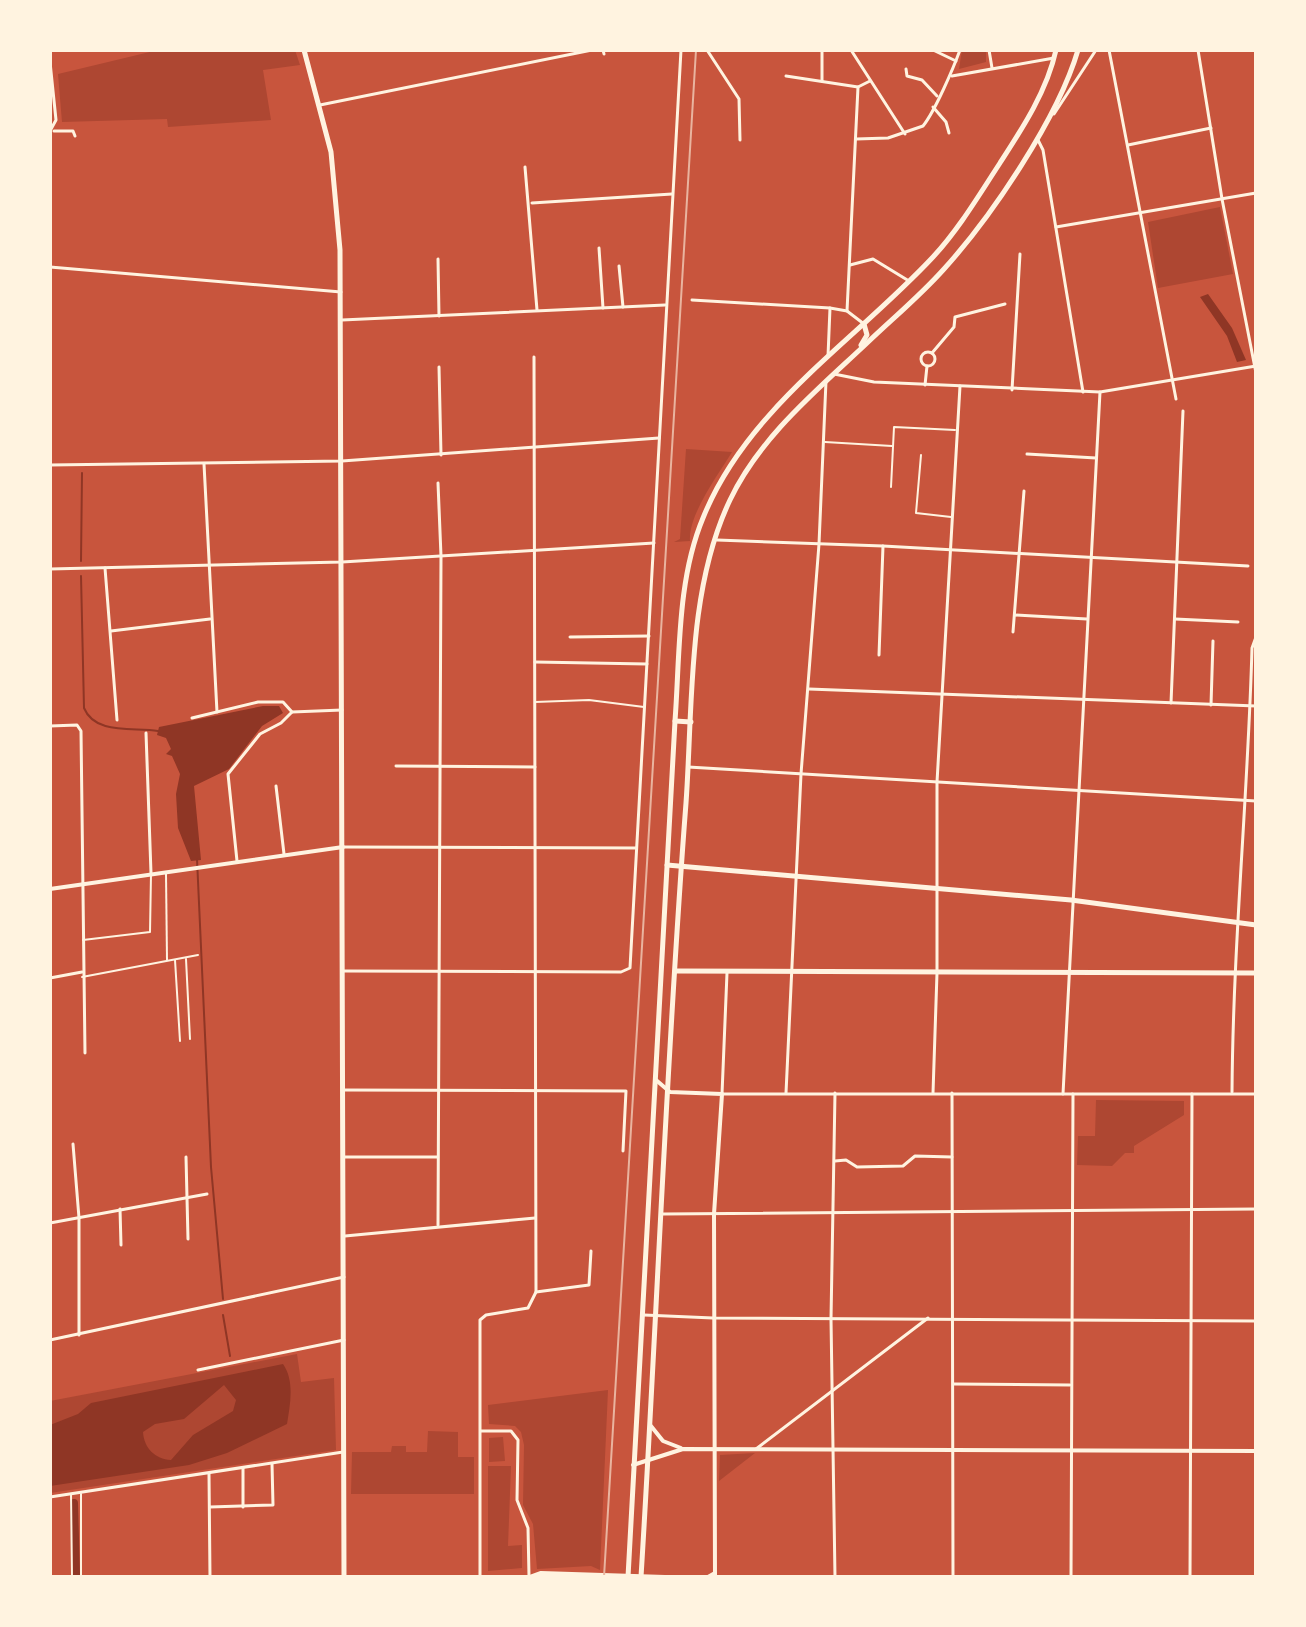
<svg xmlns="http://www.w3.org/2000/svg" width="1306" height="1627" font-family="Arial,sans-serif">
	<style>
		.green { fill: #ae4732 }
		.water { fill: #8f3625; fill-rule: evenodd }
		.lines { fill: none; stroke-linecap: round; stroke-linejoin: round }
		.stream { stroke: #8f3625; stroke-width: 2 }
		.canal { stroke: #8f3625; stroke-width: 8 }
		.service { stroke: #fff3e0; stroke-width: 2 }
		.pedestrian { stroke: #fff3e0; stroke-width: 3 }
		.minor { stroke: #fff3e0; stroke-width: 3 }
		.tertiary { stroke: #fff3e0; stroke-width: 4 }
		.primary { stroke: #fff3e0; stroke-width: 5 }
		.rail { stroke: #e9b49f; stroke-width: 2 }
	</style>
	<rect width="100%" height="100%" fill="#c8553d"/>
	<!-- green -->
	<g class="green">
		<polygon points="158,50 295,50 300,65 263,70 271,120 168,127 167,119 62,122 58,74"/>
		<polygon points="962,50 986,50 986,62 959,69"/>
		<polygon points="1220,207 1233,274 1158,288 1148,222"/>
		<path d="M686 449 732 452C718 475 688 515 690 541L674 542 680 539Z"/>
		<polygon points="1096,1100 1184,1101 1184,1115 1134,1146 1134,1153 1125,1153 1112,1166 1077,1165 1078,1136 1095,1136"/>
		<polygon points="297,1354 301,1382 334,1378 336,1450 50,1493 50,1401"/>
		<polygon points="608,1390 600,1570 591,1566 537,1569 533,1524 523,1505 524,1445 521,1432 515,1426 489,1424 488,1405"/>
		<polygon points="428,1431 458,1432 458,1457 474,1457 474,1494 351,1494 352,1452 391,1452 392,1446 406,1446 406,1452 427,1452"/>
		<polygon points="503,1437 505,1461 489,1462 489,1438"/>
		<polygon points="755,1453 719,1481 720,1455"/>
		<polygon points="488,1466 511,1466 508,1546 522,1545 522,1568 488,1571"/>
	</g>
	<!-- water -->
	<g class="water">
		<polygon points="1208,294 1232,328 1246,360 1237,362 1227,336 1200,297"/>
		<polygon points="263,706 279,706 283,713 262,726 229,769 194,786 201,860 191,861 178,828 176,794 180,774 172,756 166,754 171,749 166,738 157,735 159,727"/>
		<path d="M283 1364C295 1381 290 1405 287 1424L227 1453 189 1465 50 1486V1425L78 1414 91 1403ZM224 1385 236 1400 233 1411 193 1435 171 1460C155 1459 144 1448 143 1432L155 1424 184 1419Z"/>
	</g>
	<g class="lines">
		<!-- stream -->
		<g class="stream">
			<polyline points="81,561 82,473"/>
			<path d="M81 576 84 708C95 735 133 727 158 731"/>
			<polyline points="197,859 211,1167 223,1299"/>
			<polyline points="223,1315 230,1356"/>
		</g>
		<!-- canal -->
		<polyline class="canal" points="74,1503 76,1574"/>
		<!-- service -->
		<g class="service">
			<polyline points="825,442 892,446"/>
			<polyline points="921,455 916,513 951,517"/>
			<polyline points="891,487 894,427 955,430"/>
			<polyline points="535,702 589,700 644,707"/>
			<polyline points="166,874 167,960"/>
			<polyline points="83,940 150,932 151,874"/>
			<polyline points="186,959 190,1039"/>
			<polyline points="175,960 180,1041"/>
			<polyline points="82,977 198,955"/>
			<polyline points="71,1494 72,1577"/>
			<polyline points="81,1577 81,1494"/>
		</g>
		<!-- pedestrian -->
		<polyline class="pedestrian" points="198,1370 344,1340"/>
		<!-- minor -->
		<g class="minor">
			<polyline points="603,50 604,54"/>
			<polyline points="707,50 739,99 740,140"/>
			<polyline points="851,50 905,134"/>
			<polyline points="933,50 956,61"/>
			<polyline points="989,50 992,68"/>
			<polyline points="1109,50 1176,399"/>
			<polyline points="1198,50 1222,199 1256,373"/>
			<polyline points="50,62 56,120 50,131"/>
			<polyline points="906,69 907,76 922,80 937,96"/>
			<polyline points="786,76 858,87"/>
			<polyline points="952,76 1054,58"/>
			<polyline points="822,81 822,50"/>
			<polyline points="320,105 592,50"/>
			<polyline points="933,107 946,122 949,133"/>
			<polyline points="1054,114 1096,50"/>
			<polyline points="54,131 73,131 75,136"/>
			<path d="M856 139 888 138 923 126C935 111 953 69 960 50"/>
			<polyline points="1038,140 1043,150 1083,392"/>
			<polyline points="1128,145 1211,128"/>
			<polyline points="525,167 537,310"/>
			<polyline points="532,203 672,194"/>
			<polyline points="1056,227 1256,193"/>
			<polyline points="599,248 603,308"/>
			<polyline points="438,259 439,316"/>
			<polyline points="850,265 873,259 909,281"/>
			<polyline points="619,266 623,307"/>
			<polyline points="50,267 341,292"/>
			<polyline points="692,300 830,308 847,311 864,324"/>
			<polyline points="847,311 858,87 870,81"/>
			<polyline points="342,320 665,305"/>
			<circle cx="928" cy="359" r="7"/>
			<polyline points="932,353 954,327 955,317 1005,304"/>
			<polyline points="828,356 830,308"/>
			<polyline points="439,367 441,455"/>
			<polyline points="834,374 874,382 1100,392 1256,366"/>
			<polyline points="925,385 927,366"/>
			<polyline points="1012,390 1020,254"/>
			<polyline points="1027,454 1096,458"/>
			<polyline points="204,464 217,712"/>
			<polyline points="50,465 342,461 659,438"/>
			<polyline points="438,483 441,556 438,1225"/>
			<polyline points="717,540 883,546 1248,566"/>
			<polyline points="105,568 117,720"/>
			<polyline points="50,569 342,562 654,543"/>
			<polyline points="1015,615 1087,619"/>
			<polyline points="1175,619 1238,622"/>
			<polyline points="111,631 210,619"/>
			<polyline points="1013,632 1024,491"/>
			<polyline points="570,637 649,636"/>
			<polyline points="879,655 883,546"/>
			<polyline points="535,662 647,664"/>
			<polyline points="809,689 1256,706"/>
			<polyline points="1171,703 1183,411"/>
			<polyline points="1211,705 1213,641"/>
			<polyline points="192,718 258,702 283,702 292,712 342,710"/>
			<polyline points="50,726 77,725 81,731 85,1053"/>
			<polyline points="146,733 151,873"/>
			<polyline points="396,766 535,767"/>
			<polyline points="688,767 1256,801"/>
			<polyline points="276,786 284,854"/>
			<polyline points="344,847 636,848"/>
			<polyline points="237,861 228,774 260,734 281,723 292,712"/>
			<polyline points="344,971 621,972 630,968 681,50"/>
			<polyline points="727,973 722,1094 1256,1094"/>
			<polyline points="50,978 82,972"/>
			<polyline points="342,1090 626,1091 623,1151"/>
			<path d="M1232 1092C1233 943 1248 796 1252 648L1256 637"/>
			<polyline points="786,1093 801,774 819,544 826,381"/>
			<polyline points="933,1093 937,973 937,782 960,386"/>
			<polyline points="952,1093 953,1577"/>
			<polyline points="1063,1094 1100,392"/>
			<polyline points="73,1144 79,1218 79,1335"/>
			<polyline points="186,1157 188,1239"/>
			<polyline points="344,1157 437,1157"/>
			<polyline points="835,1161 846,1160 857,1167 903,1166 915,1156 952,1157"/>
			<polyline points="120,1209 121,1245"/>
			<polyline points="663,1214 1256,1209"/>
			<polyline points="50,1223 207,1194"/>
			<polyline points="345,1236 535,1218"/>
			<polyline points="536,1292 589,1285 591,1251"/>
			<polyline points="644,1315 713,1318 1256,1321"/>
			<polyline points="50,1340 344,1277"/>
			<polyline points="954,1384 1070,1385"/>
			<polyline points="481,1431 511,1431 518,1440 517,1500 528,1528 529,1576"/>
			<polyline points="756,1449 928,1318"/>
			<polyline points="209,1474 210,1577"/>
			<polyline points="50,1497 343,1452"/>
			<polyline points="210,1507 273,1505 272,1464"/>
			<polyline points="243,1507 243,1468"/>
			<polyline points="480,1577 480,1320 486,1315 528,1308 536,1292 534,357"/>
			<polyline points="835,1577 831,1319 835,1093"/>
			<polyline points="1071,1577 1073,1094"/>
			<polyline points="1190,1577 1192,1094"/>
		</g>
		<!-- tertiary -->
		<g class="tertiary">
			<polyline points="50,889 343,847"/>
			<polyline points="656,1080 670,1092 722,1094 714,1214 715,1577"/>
			<polyline points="651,1426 663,1441 681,1448"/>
			<polyline points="633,1465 683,1449 1256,1451"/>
			<polyline points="530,1577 541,1573 665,1577"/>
			<polyline points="708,1577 715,1573"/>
		</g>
		<!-- primary -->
		<g class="primary">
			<polyline points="304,50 331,152 340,250 344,1577"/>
			<polyline points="861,345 867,335 864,324"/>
			<polyline points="675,721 691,722"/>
			<polyline points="667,865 1071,900 1256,925"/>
			<polyline points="675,971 1256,973"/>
			<path d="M628 1577 675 721C680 654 677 580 703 518 747 408 855 341 933 257 959 229 979 195 1000 163 1022 129 1047 91 1056 50"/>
			<path d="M641 1577C657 1319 666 1061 686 803 693 705 687 590 730 500 760 437 816 391 866 344 892 319 920 296 944 269 992 216 1058 118 1078 50"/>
		</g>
		<!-- rail -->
		<polyline class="rail" points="604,1577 696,50"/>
	</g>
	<!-- border -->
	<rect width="1306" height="1627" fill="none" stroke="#fff3e0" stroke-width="104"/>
</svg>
